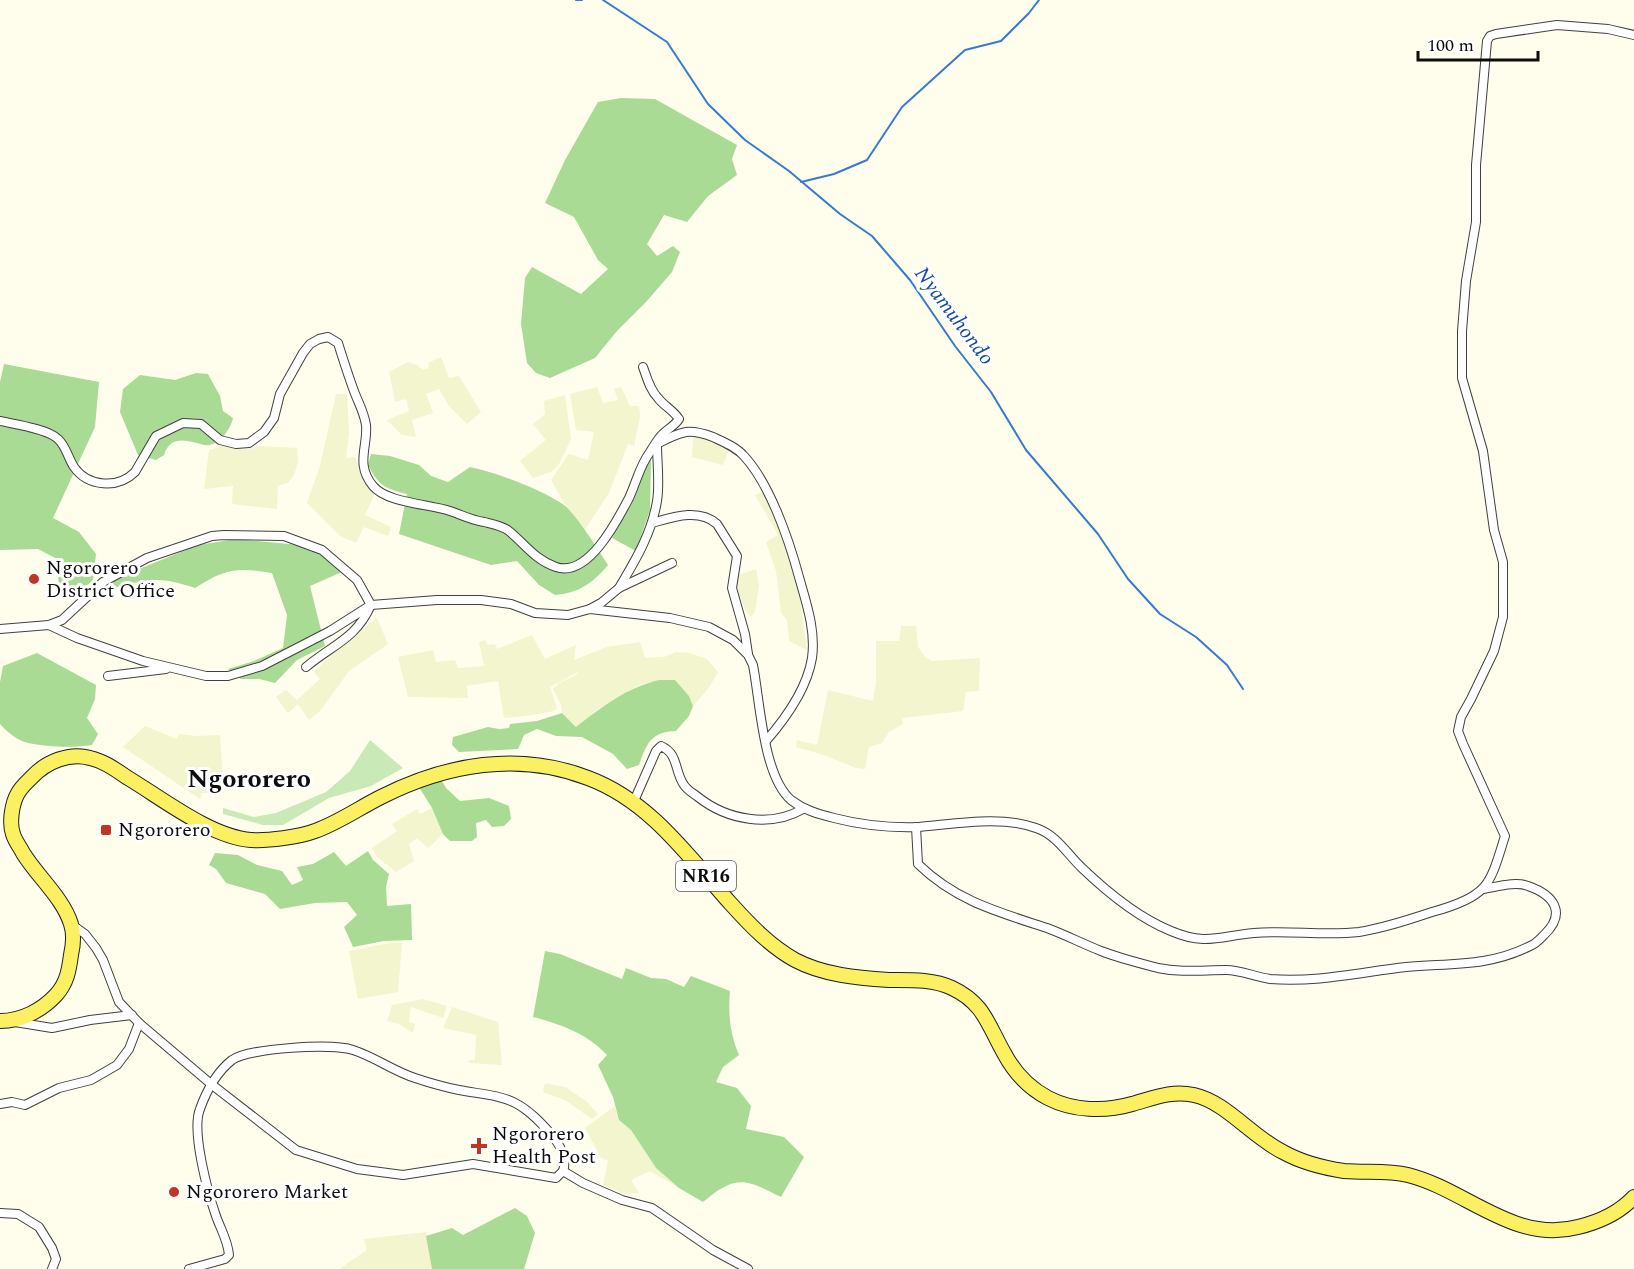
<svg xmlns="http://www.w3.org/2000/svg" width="1634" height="1269" font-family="Spectral,serif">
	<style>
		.farmland { fill: #f2f5cd }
		.green { fill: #c9eab7 }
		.forest { fill: #a9db95 }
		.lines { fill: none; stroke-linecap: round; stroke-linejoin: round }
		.stream { stroke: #377ad0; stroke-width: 2 }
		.street-casing { stroke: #404040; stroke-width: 10 }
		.primary-casing { stroke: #1e1e1e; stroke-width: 16 }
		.street { stroke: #fff; stroke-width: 8 }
		.primary { stroke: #fbef62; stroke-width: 14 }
		.poi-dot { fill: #c03523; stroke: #fff; stroke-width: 2 }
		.labels { text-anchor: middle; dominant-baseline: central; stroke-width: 6; stroke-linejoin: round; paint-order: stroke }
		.shield { fill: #fff; stroke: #565656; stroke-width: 1.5 }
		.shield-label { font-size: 18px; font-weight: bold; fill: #0d0d0d }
		.poi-label { font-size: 20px; fill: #0d0d0d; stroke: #fff; text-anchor: start }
		.water-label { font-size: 21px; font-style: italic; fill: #144ca1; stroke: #fff }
		.district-label { font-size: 26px; font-weight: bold; fill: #0d0d0d; stroke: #fff }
	</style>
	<rect width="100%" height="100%" fill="#fffeed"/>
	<!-- farmland -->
	<g class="farmland">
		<polygon points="441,357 449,378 459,376 481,412 467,424 449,406 439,389 426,394 433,413 412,420 416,437 402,435 387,420 409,411 406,399 395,402 389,372 408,362 417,365 423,370 429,368 428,363"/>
		<polygon points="597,387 603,403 618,400 614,389 621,387 630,406 639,406 640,417 634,446 628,444 609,493 584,531 566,506 551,480 569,454 588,460 594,432 576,430 570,394"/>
		<polygon points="336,394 347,394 349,432 346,458 355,457 365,479 375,493 365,515 391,527 388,536 364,527 356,543 340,536 307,503 320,466"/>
		<polygon points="565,395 571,439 558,466 551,472 533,478 520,461 546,440 533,424 545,414 544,401"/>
		<polygon points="693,435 730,447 723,465 692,457"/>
		<polygon points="222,446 248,449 263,446 297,448 298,462 294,475 288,483 278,486 277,509 232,504 233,486 204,489 209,450"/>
		<polygon points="764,491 778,525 798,583 807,650 789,641 787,620 781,613 776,571 766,542 778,535 755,495"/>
		<polygon points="756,569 759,586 755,612 751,617 747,613 736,588 738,575"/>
		<polygon points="377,618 388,644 349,671 320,711 309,720 298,704 288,713 276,697 286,690 297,700 320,679 314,672 327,659"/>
		<polygon points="901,626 916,626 918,647 925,657 932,661 980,658 979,691 966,692 963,711 902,718 903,724 889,732 882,743 869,747 865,769 856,768 824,755 796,747 797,740 817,745 828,690 873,701 876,682 876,641 899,641"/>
		<polygon points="532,635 545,659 576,645 574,660 607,647 640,642 645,658 664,657 676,652 690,653 707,659 718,672 710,686 693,706 689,696 675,680 659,680 639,685 601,707 576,727 562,713 561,705 553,689 559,683 578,674 578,672 550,687 557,708 554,711 526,716 504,718 498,681 467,686 468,698 408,697 398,657 433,650 436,662 455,660 458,668 484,666 479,642 485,640 488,645 495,644 497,649"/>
		<polygon points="145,726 177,739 179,734 197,736 220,735 224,793 202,793 200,799 123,747"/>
		<polygon points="432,808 443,834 428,848 417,838 409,844 414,861 396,872 378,858 372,848 397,831 392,824 417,809 420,814"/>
		<polygon points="389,943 402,943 398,992 358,999 349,951"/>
		<polygon points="423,999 447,1006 443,1018 411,1007 409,1022 415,1024 413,1033 399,1024 387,1021 392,1005"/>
		<polygon points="452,1007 498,1022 502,1065 469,1063 469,1060 475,1060 476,1035 443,1028"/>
		<polygon points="545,1083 565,1087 586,1101 598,1114 592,1119 565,1100 543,1092"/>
		<polygon points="615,1106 619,1120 631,1130 656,1168 679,1188 650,1171 631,1180 639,1193 625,1194 603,1185 608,1161 601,1158 585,1128"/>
		<polygon points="426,1232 432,1269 339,1269 367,1250 364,1239"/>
	</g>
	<!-- green -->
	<polygon class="green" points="370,740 403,768 371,786 329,798 283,825 263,825 223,814 223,808 254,817 276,813 326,792 350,771"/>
	<!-- forest -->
	<g class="forest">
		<polygon points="621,98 655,99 737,145 732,159 737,175 708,196 687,222 664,215 647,244 657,256 673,246 680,252 672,272 646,302 617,331 595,358 550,378 536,373 527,363 521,324 525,278 532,267 581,294 608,269 598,260 574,217 545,203 565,160 598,102"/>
		<polygon points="4,364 99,382 95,427 53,518 79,532 96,554 93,580 75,596 59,588 57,559 38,549 0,550 0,382"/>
		<path d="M196 373 208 374 220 396 223 411 233 418C230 430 219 447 204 445 190 442 171 433 164 455L156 460 138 455 120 412 123 389 140 375 175 380Z"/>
		<path d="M371 454 390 456 419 465 431 476 448 482 470 467C495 472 544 490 564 505 575 513 600 552 608 565 593 583 579 593 555 595L539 585 517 561 491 565 399 534 407 494C384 488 379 486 368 465Z"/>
		<polygon points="651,459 650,510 636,551 612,538 649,460"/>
		<path d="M236 539 300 545 321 553 342 572 310 586 325 646 297 660 275 683 259 679H241L228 669 254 661 283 648 287 615 272 573C236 567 225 569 195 588 161 577 149 578 115 588L112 580 198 545Z"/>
		<path d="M37 653 96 685 95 699 87 718 98 734 92 745C75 748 46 747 28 743 18 741 7 732 0 724V682L3 666Z"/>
		<path d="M659 680H675L689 696 693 706 689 716 676 731C651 732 647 743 639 765L627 769 613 754 582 737 556 736 537 729 524 735 518 749 459 752 452 745 453 737 488 727 499 729 509 728 510 724 537 721 562 713 576 727C603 706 626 688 659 680Z"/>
		<polygon points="440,778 446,788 460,801 489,798 509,806 511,819 504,826 492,827 486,820 476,823 477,837 472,841 450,841 443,834 432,808 417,784"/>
		<polygon points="368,851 373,860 389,874 386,887 387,906 411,904 412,940 384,941 353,947 344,927 357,915 347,902 315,903 280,909 265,894 226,883 216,869 209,865 215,853 238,855 257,865 282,871 292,885 303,880 297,867 313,864 334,852 346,866"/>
		<path d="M545 951 560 954 622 979 626 968 651 978 666 979 684 987 691 976 730 991C728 1014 730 1034 739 1055L723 1067 716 1082 737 1088 751 1106 746 1129 784 1137 804 1157 781 1197C746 1179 736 1174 703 1202L679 1188 656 1168 631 1130 619 1120 613 1097 598 1065 607 1055C588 1034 560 1024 533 1017Z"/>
		<polygon points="515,1208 527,1216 535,1233 524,1269 432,1269 426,1236 452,1228 463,1235"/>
	</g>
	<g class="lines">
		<!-- stream -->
		<g class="stream">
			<polyline points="576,0 582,0"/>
			<polyline points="603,0 667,42 708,104 745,140 789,171 840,214 872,236 910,280 955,346 991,392 1026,450 1098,534 1128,579 1160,614 1196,637 1227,665 1243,689"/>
			<polyline points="801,182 834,174 867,160 902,107 965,50 1001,41 1029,13 1039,0"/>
		</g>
		<!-- street casing -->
		<g class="street-casing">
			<g id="street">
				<path d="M0 421C14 424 48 429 58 439 66 446 68 458 74 467 88 487 118 489 135 472L156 436 183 423 201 424 220 440 236 444 249 443 264 432 274 418 280 394 303 353 310 344 319 339 328 337 338 343C343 359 348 375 354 391 358 402 364 412 366 425 368 447 355 464 373 486 387 503 429 504 450 511 462 515 471 520 484 522 492 524 503 526 509 531 525 544 535 560 556 567 588 578 617 521 629 498 636 483 640 465 650 452 653 447 656 442 660 437 665 430 674 427 679 419 673 410 664 406 658 398 650 390 647 378 643 367"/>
				<path d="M657 444C666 439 676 434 686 432 695 431 705 434 713 437 724 442 736 447 744 456 770 484 789 540 799 577 806 602 816 630 812 658 807 689 786 718 766 741"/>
				<path d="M652 523C673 517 699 508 717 524L737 556 732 588 745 634 748 654"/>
				<path d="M619 588C635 561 652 533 657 501 660 483 657 463 657 444"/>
				<polyline points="590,609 601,603 619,588 672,563"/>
				<path d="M49 625 77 638 143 661 206 676H228L262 666 330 631 371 605 437 600H481L511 604 535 613 568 615 590 609 670 618 709 627 733 640 748 655 753 665C760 701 763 776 791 800 804 810 818 814 834 818 861 825 890 828 919 827 955 824 1001 815 1036 828 1057 835 1067 854 1082 868 1107 892 1139 918 1171 931 1206 946 1220 936 1254 933 1289 930 1324 936 1359 932 1384 928 1408 920 1432 912 1447 908 1472 900 1483 888 1494 877 1500 851 1505 836L1463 744 1458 731 1461 717 1471 699 1494 651 1503 617V562L1494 530 1483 451 1462 378V331L1466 281 1476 222V165L1487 41 1490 36 1496 34 1557 25 1608 29 1634 35"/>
				<path d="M0 629 49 625 62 620 103 582 147 558 212 536 224 535 284 536 322 550 357 580 371 605C356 639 332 645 306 667"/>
				<polyline points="108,676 166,669"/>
				<path d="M634 801 656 751 661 746C679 754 674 771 684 785 687 790 693 793 698 797 727 820 770 828 803 809"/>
				<path d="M916 827 918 864C956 901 998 912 1047 928 1066 935 1083 944 1101 951 1119 958 1139 963 1158 968 1181 973 1203 970 1226 970 1241 970 1255 977 1270 979 1315 983 1362 972 1406 967 1451 963 1488 967 1530 946 1536 944 1540 939 1544 935 1567 913 1554 895 1528 886 1516 881 1496 887 1483 889"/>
				<polyline points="71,924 85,934 96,948 103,960 119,1002 139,1023 211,1084 296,1150 357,1169 403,1175 473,1164 556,1178 563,1171 583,1183 622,1200 652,1208 713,1250 748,1269"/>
				<polyline points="15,1022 52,1028 90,1020 132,1015"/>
				<polyline points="0,1104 12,1102 25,1105 59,1088 91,1080 117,1065 129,1049 139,1023"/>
				<polyline points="0,1213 18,1214 39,1227 52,1248 56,1259 52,1269"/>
				<path d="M189 1269 225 1259 229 1255C228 1241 221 1230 216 1216 208 1193 191 1131 200 1109 206 1092 217 1072 232 1060 249 1048 333 1043 353 1050 375 1057 393 1071 415 1078 430 1083 444 1087 459 1090 478 1094 499 1094 517 1104 530 1111 541 1123 551 1134 559 1144 568 1157 563 1171"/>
			</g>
		</g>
		<!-- primary casing -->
		<g class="primary-casing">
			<path id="primary" d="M0 1021C22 1021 42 1010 56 995 67 983 69 970 71 955 73 946 74 933 71 924 63 898 37 876 23 853 20 847 15 841 13 834 9 823 12 803 18 793 22 786 27 782 32 777 46 762 69 752 90 758 104 761 116 770 128 778 163 799 211 837 251 840 268 841 299 837 315 831 338 823 359 808 381 797 446 764 519 751 588 778 650 801 688 856 731 904 750 925 770 946 795 960 823 975 858 978 889 980 910 980 933 979 952 988 984 1003 988 1025 1004 1053 1014 1072 1029 1088 1048 1098 1073 1111 1105 1112 1132 1104 1154 1098 1171 1090 1194 1095 1226 1102 1252 1137 1283 1152 1301 1162 1324 1168 1344 1171 1366 1173 1387 1170 1408 1175 1467 1190 1514 1244 1578 1227 1599 1222 1619 1213 1634 1197"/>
		</g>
		<!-- street -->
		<use href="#street" class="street"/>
		<!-- primary -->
		<use href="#primary" class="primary"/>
	</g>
	<!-- markers -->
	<g class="poi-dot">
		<circle cx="34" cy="579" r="6"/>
		<rect x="100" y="824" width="12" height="12" rx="3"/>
		<path d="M476 1137h6v6h6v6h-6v6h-6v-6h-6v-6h6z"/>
		<circle cx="174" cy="1192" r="6"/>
	</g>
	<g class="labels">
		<!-- shield labels -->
		<rect class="shield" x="676" y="861" width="60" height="30" rx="4.5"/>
		<g class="shield-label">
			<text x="706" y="876">NR16</text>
		</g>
		<!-- poi labels -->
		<g class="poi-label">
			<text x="46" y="568">Ngororero<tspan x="46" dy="23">District Office</tspan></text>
			<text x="118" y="830">Ngororero</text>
			<text x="492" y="1134">Ngororero<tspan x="492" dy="23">Health Post</tspan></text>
			<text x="186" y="1192">Ngororero Market</text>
		</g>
		<!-- water labels -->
		<g class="water-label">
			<text transform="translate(954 316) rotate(53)">Nyamuhondo</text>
		</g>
		<!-- district labels -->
		<g class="district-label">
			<text x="249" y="779">Ngororero</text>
		</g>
	</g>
	<!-- scale -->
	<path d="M1418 51v9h120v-9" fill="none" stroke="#0d0d0d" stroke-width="3"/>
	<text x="1427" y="51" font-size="18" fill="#0d0d0d" stroke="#ffffff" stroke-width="4.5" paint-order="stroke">100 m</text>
</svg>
